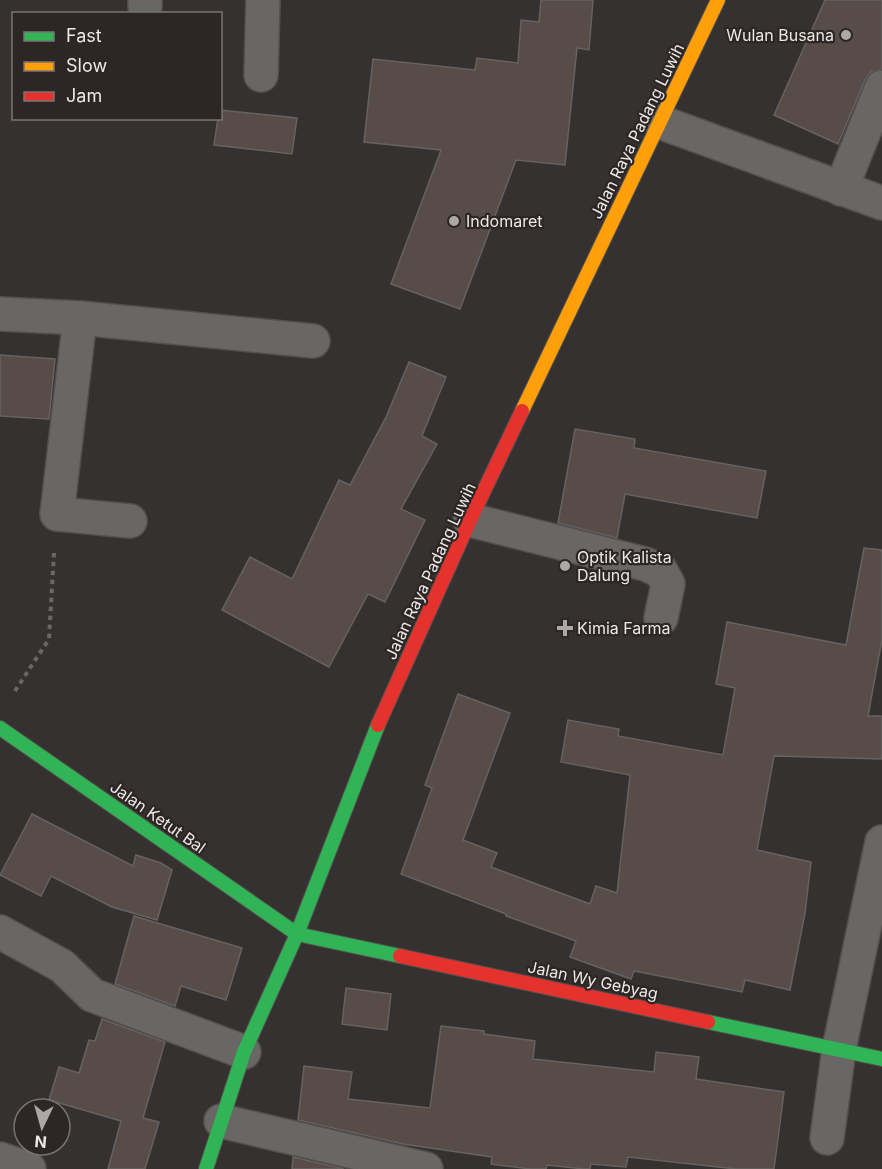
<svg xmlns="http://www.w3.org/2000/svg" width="882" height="1169" font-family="Inter,sans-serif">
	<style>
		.building { fill: #584c49; stroke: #656261; stroke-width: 1.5 }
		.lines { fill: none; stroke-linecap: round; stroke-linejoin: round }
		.street-casing { stroke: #524f4e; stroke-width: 36 }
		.fast-casing { stroke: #524f4e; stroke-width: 16 }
		.slow-casing { stroke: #524f4e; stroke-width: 16 }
		.jam-casing { stroke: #524f4e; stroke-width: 16 }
		.path { stroke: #6a6767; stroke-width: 4; stroke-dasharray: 4.5 4.5; stroke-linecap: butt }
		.street { stroke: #696766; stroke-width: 33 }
		.fast { stroke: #30b455; stroke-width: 14 }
		.slow { stroke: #ff9f0a; stroke-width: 14 }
		.jam { stroke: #e5322d; stroke-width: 14 }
		.poi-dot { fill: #aca8a7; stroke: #2c2625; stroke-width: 2 }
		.labels { text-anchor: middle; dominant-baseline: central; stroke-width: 4.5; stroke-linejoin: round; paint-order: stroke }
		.poi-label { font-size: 16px; fill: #ece8e7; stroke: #2c2625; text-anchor: start }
		.street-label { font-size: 16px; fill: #ece8e7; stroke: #2c2625 }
	</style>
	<rect width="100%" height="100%" fill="#353130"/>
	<!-- building -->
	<g class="building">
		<polygon points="541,0 593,0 589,50 577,48 565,165 516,160 460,309 391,284 441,150 364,142 373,59 475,70 477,58 518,63 521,20 539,22"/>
		<polygon points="825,0 882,0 882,69 871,72 865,80 838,144 774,115"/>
		<polygon points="220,110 297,118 292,154 214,145 218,118 220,118"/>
		<polygon points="0,355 55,359 49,419 0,416"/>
		<polygon points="409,362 446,377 422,436 437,444 401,509 425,520 385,602 368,594 329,667 222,610 250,557 292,579 339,480 350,485 386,417"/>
		<polygon points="575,429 635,439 634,448 766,471 757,518 625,494 617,538 558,523"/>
		<polygon points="864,548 882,550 882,639 868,716 882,716 882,759 774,756 757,850 811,862 805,913 790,990 745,980 742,992 634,971 631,979 570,957 576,941 506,916 506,914 401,874 432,788 425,785 458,694 510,713 463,840 497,853 491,867 590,904 596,886 617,893 630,775 561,762 568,720 619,729 618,736 723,755 735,688 716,684 727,622 846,645"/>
		<polygon points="32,814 133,866 136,855 161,863 172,870 157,920 112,907 51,876 41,896 0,875"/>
		<polygon points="134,916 242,948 226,1000 181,986 175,1006 115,984"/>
		<polygon points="346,988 391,994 387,1030 342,1024"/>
		<polygon points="102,1019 165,1042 143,1118 159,1122 145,1169 108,1169 121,1121 49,1100 59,1067 79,1073 89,1040 95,1041"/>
		<polygon points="441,1026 484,1031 484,1034 535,1041 533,1059 654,1072 656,1052 699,1057 696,1079 784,1092 774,1169 736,1169 628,1157 626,1167 591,1164 590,1169 584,1169 547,1165 546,1169 530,1169 491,1164 492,1157 403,1144 298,1120 304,1066 352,1072 348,1099 430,1108"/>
		<polygon points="293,1157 344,1169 292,1169"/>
	</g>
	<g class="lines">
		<!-- street casing -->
		<g class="street-casing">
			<g id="street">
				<polyline points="145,6 145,0"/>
				<polyline points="261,75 263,0"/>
				<polyline points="660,122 882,203"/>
				<polyline points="841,189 882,87"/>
				<polyline points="0,314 80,318 313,341"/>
				<polyline points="80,318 57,514 130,521"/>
				<polyline points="470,520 645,564 661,571 668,584 661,618"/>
				<polyline points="0,932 62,966 92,995 244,1052"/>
				<polyline points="221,1121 426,1169"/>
				<polyline points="827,1138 839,1049 882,842"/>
				<polyline points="0,1159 29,1169"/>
			</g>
		</g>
		<!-- fast casing -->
		<g class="fast-casing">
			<g id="fast">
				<polyline points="0,728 297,934 400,956"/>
				<polyline points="708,1022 882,1059"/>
				<polyline points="206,1169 244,1052 297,934 378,725"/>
			</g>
		</g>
		<!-- slow casing -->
		<g class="slow-casing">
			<polyline id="slow" points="522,411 718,0"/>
		</g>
		<!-- jam casing -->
		<g class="jam-casing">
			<g id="jam">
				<polyline points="378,725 470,520 522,411"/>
				<polyline points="400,956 708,1022"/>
			</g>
		</g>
		<!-- path -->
		<polyline class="path" points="15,691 49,639 54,553"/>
		<!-- street -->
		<use href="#street" class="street"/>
		<!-- fast -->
		<use href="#fast" class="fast"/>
		<!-- slow -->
		<use href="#slow" class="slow"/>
		<!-- jam -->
		<use href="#jam" class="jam"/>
	</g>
	<!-- markers -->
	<g class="poi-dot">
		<circle cx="846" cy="35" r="6"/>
		<circle cx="454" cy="221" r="6"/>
		<circle cx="565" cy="566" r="6"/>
		<path d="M562 619h6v6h6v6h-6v6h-6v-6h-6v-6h6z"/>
	</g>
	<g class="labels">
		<!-- poi labels -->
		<g class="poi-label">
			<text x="834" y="35" text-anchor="end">Wulan Busana</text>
			<text x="466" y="221">Indomaret</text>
			<text x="577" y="557">Optik Kalista<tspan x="577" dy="18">Dalung</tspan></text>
			<text x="577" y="628">Kimia Farma</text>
		</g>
		<!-- street labels -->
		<g class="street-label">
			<text transform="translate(637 131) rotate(-64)">Jalan Raya Padang Luwih</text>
			<text transform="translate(430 571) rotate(-65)">Jalan Raya Padang Luwih</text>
			<text transform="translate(158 817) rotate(35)">Jalan Ketut Bal</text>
			<text transform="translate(593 980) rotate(12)">Jalan Wy Gebyag</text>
		</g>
	</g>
	<!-- legend -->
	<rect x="12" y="12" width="210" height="108" fill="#2c2625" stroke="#797473" stroke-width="1.5"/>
	<rect x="24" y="32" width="30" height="9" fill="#30b455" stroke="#797473" stroke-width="1.5"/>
	<text x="66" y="42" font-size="18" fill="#ece8e7">Fast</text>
	<rect x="24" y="62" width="30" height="9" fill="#ff9f0a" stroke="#797473" stroke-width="1.5"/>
	<text x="66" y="72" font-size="18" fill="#ece8e7">Slow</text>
	<rect x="24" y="92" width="30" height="9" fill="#e5322d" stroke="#797473" stroke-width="1.5"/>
	<text x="66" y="102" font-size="18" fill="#ece8e7">Jam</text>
	<!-- north arrow -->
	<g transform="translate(42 1127) rotate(185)"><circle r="28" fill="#2c2625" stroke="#797473" stroke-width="1.5"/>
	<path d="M0-4.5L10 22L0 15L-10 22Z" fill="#aca8a7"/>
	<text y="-9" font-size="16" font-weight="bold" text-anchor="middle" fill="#ece8e7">N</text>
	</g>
</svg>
